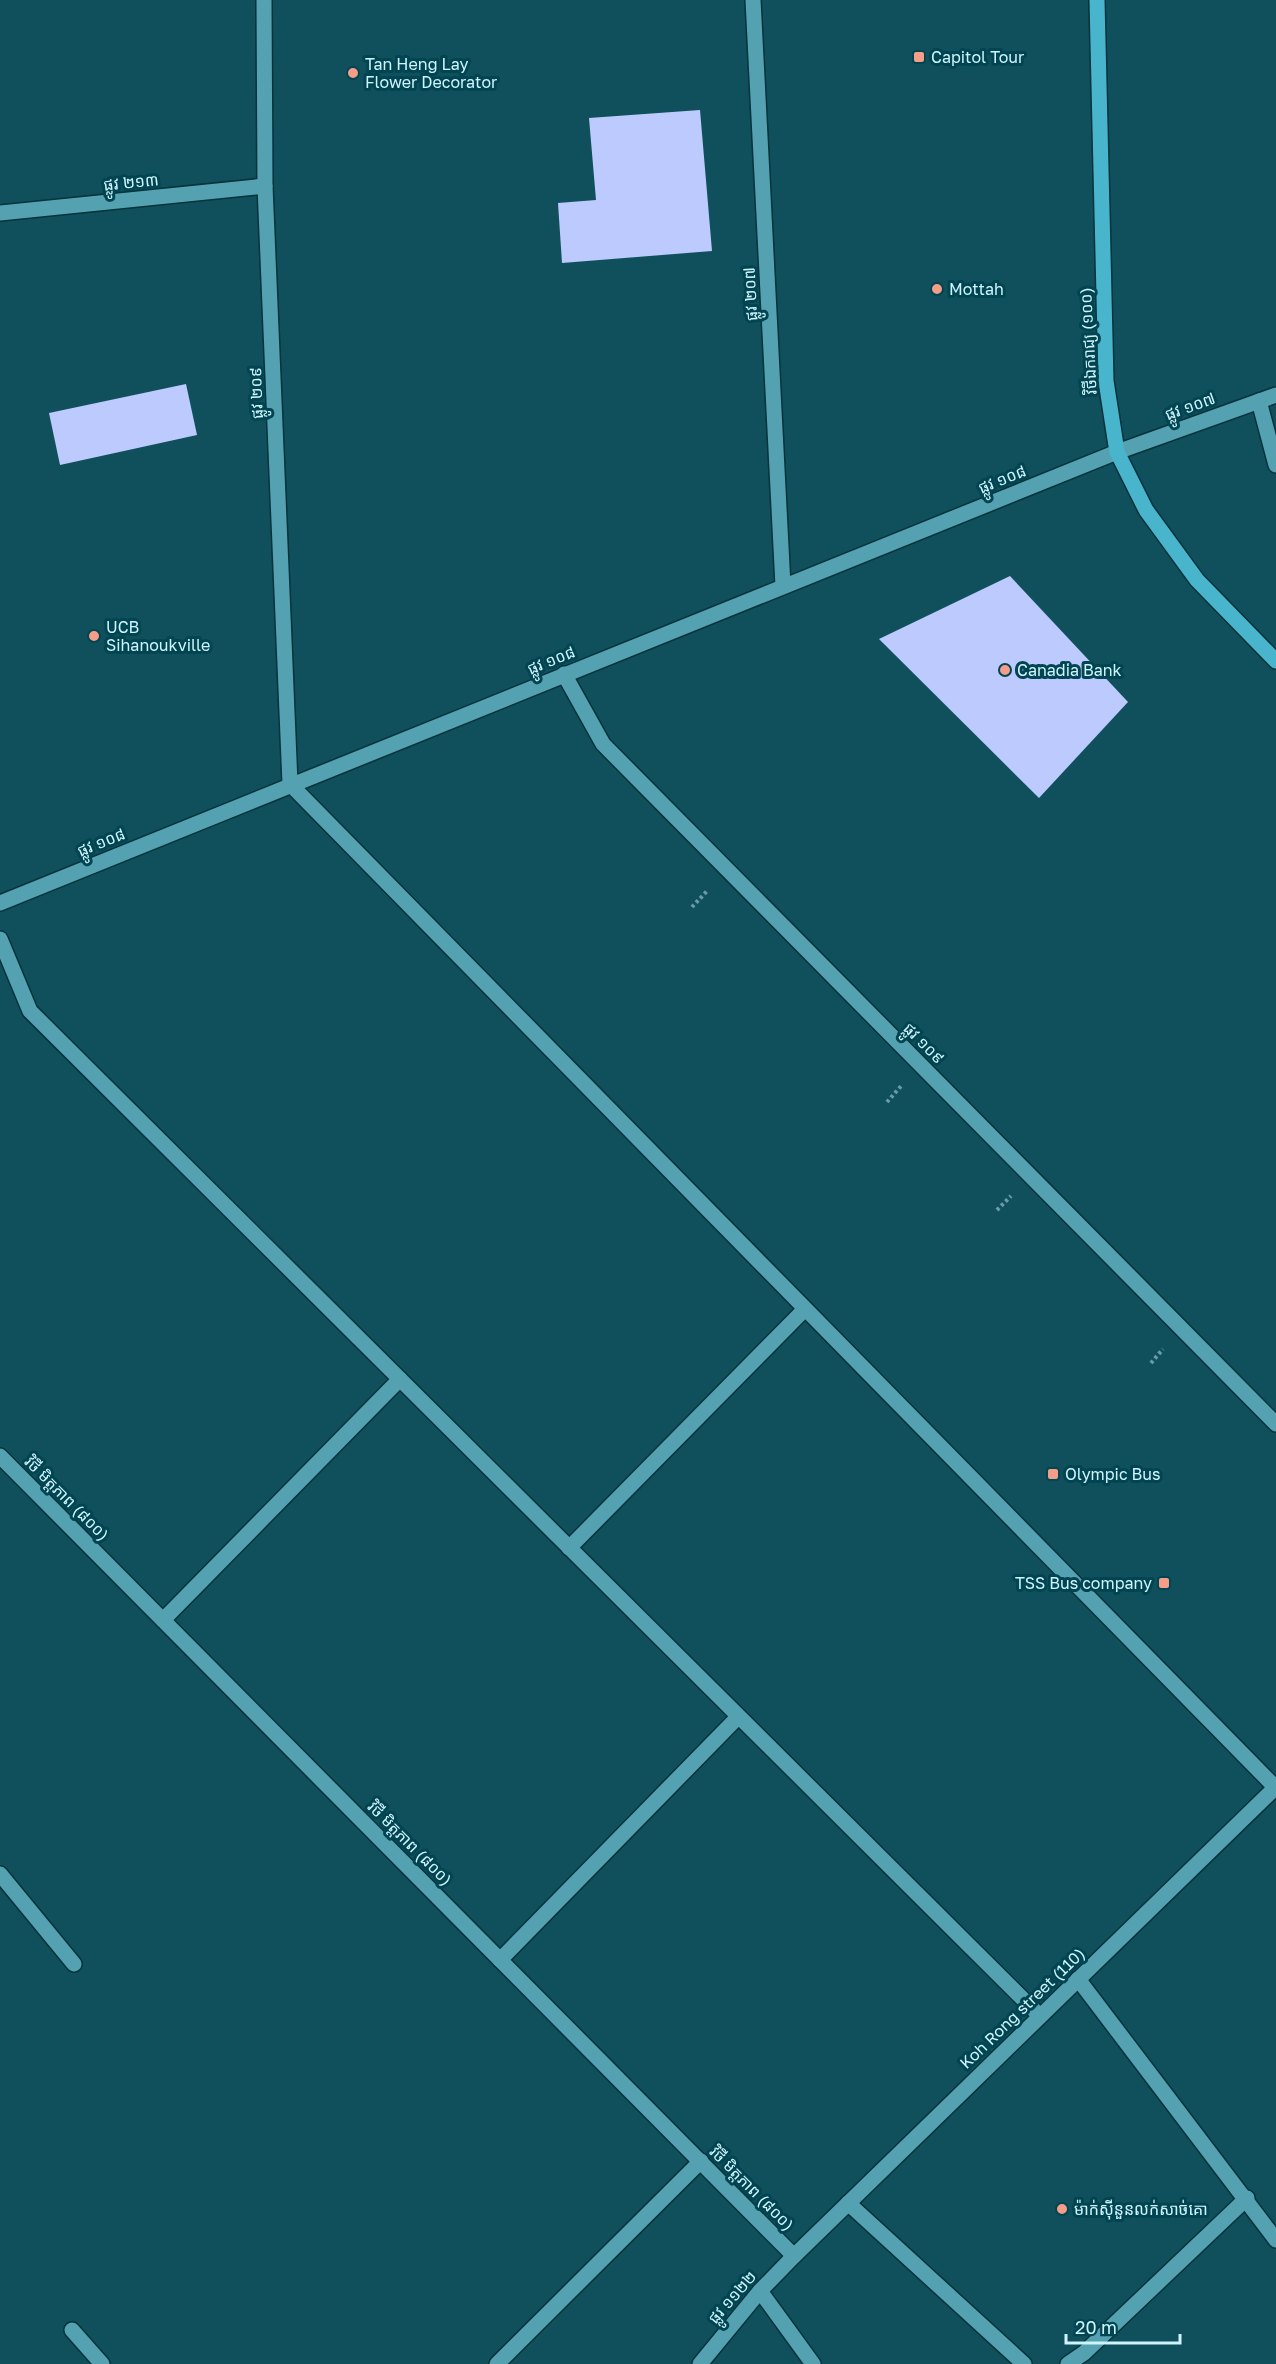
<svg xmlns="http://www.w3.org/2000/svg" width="1276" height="2364" font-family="'Golos Text','Noto Sans Khmer',sans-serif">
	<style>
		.building { fill: #bdcafd }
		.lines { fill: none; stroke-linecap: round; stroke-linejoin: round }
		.lane-casing { stroke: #07333c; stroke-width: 18 }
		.street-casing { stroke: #07333c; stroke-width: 18 }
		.secondary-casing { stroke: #07333c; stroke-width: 18 }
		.primary-casing { stroke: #07333c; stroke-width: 18 }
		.path { stroke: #699ca7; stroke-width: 4; stroke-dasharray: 3 3; stroke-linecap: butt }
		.lane { stroke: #54a1b2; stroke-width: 15 }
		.street { stroke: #54a1b2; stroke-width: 15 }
		.secondary { stroke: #54a1b2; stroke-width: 15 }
		.primary { stroke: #49b5cc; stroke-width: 15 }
		.poi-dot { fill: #f49e8a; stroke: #004551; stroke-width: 2 }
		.labels { text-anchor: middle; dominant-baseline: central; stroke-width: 6; stroke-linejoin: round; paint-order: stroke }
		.poi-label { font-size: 16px; fill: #d0f4fd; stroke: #004551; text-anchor: start }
		.street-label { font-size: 16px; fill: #d0f4fd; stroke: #004551 }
	</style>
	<rect width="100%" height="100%" fill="#10505c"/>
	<!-- building -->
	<g class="building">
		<polygon points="700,110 712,251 562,263 558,203 596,200 589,118"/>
		<polygon points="186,384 197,435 60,465 49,413"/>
		<polygon points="1010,576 1128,702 1039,798 879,639"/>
	</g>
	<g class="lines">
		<!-- lane casing -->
		<g class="lane-casing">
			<g id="lane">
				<polyline points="1259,401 1276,465"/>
				<polyline points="290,784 1276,1788"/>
				<polyline points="569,1548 805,1309"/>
				<polyline points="0,1874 74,1964"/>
			</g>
		</g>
		<!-- street casing -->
		<g class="street-casing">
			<g id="street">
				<polyline points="753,0 783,586"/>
				<polyline points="0,213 265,186"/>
				<polyline points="1117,452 1276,395"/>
				<polyline points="0,939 30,1011 1040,2016"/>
				<polyline points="163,1620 400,1379"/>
				<polyline points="500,1960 738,1717"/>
				<polyline points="1078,1979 1276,2240"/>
				<polyline points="848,2203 1024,2364"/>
				<polyline points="760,2291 813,2364"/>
				<polyline points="72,2330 102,2364"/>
				<polyline points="497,2364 701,2161"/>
				<polyline points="1068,2364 1084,2353 1247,2198"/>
			</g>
		</g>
		<!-- secondary casing -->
		<g class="secondary-casing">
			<g id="secondary">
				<polyline points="264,0 265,186 290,784"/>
				<polyline points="564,674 603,744 1276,1424"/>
				<polyline points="0,903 1117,452"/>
				<polyline points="0,1456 794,2256"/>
				<polyline points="700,2364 760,2291 794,2256 1276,1787"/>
			</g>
		</g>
		<!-- primary casing -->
		<g class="primary-casing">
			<polyline id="primary" points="1097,0 1106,381 1117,452 1146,510 1197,580 1276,661"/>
		</g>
		<!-- path -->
		<g class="path">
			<polyline points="692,907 708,890"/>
			<polyline points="887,1102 902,1085"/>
			<polyline points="997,1210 1011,1196"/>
			<polyline points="1151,1363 1163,1349"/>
		</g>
		<!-- lane -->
		<use href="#lane" class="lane"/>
		<!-- street -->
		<use href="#street" class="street"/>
		<!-- secondary -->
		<use href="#secondary" class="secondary"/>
		<!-- primary -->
		<use href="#primary" class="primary"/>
	</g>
	<!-- markers -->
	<g class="poi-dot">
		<rect x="913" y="51" width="12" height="12" rx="3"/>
		<circle cx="353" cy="73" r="6"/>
		<circle cx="937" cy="289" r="6"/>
		<circle cx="94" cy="636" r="6"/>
		<circle cx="1005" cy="670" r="6"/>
		<rect x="1047" y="1468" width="12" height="12" rx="3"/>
		<rect x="1158" y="1577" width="12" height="12" rx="3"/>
		<circle cx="1062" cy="2209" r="6"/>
	</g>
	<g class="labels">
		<!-- poi labels -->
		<g class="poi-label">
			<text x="931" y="57">Capitol Tour</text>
			<text x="365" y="64">Tan Heng Lay<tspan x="365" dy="18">Flower Decorator</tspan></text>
			<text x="949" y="289">Mottah</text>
			<text x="106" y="627">UCB<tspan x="106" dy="18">Sihanoukville</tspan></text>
			<text x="1017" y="670">Canadia Bank</text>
			<text x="1065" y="1474">Olympic Bus</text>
			<text x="1152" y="1583" text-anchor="end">TSS Bus company</text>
			<text x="1074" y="2209">ម៉ាក់សុីនួនលក់សាច់គោ</text>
		</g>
		<!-- street labels -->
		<g class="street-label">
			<text transform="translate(131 182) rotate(-6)">ផ្លូវ ២១៣</text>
			<text transform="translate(750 294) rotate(-93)">ផ្លូវ ២០៧</text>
			<text transform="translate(1088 341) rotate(-93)">វិថីឯករាជ្យ (១០០)</text>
			<text transform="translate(256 393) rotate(-92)">ផ្លូវ ២០៩</text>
			<text transform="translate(1190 406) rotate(-20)">ផ្លូវ ១០៧</text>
			<text transform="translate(1002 479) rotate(-22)">ផ្លូវ ១០៨</text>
			<text transform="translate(551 660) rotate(-22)">ផ្លូវ ១០៨</text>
			<text transform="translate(101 842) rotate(-22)">ផ្លូវ ១០៨</text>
			<text transform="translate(924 1043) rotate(45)">ផ្លូវ ១០៩</text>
			<text transform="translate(67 1498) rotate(45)">វិថី មិត្តភាព (៨០០)</text>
			<text transform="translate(410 1843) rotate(45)">វិថី មិត្តភាព (៨០០)</text>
			<text transform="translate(1022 2008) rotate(-44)">Koh Rong street (110)</text>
			<text transform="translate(752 2188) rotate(45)">វិថី មិត្តភាព (៨០០)</text>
			<text transform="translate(732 2297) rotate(-49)">ផ្លូវ ១១២២</text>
		</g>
	</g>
	<!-- scale -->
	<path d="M1066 2334v9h114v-9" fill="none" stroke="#d0f4fd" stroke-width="3"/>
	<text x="1075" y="2334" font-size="18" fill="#d0f4fd" stroke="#004551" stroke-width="4.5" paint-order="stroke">20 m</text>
</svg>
